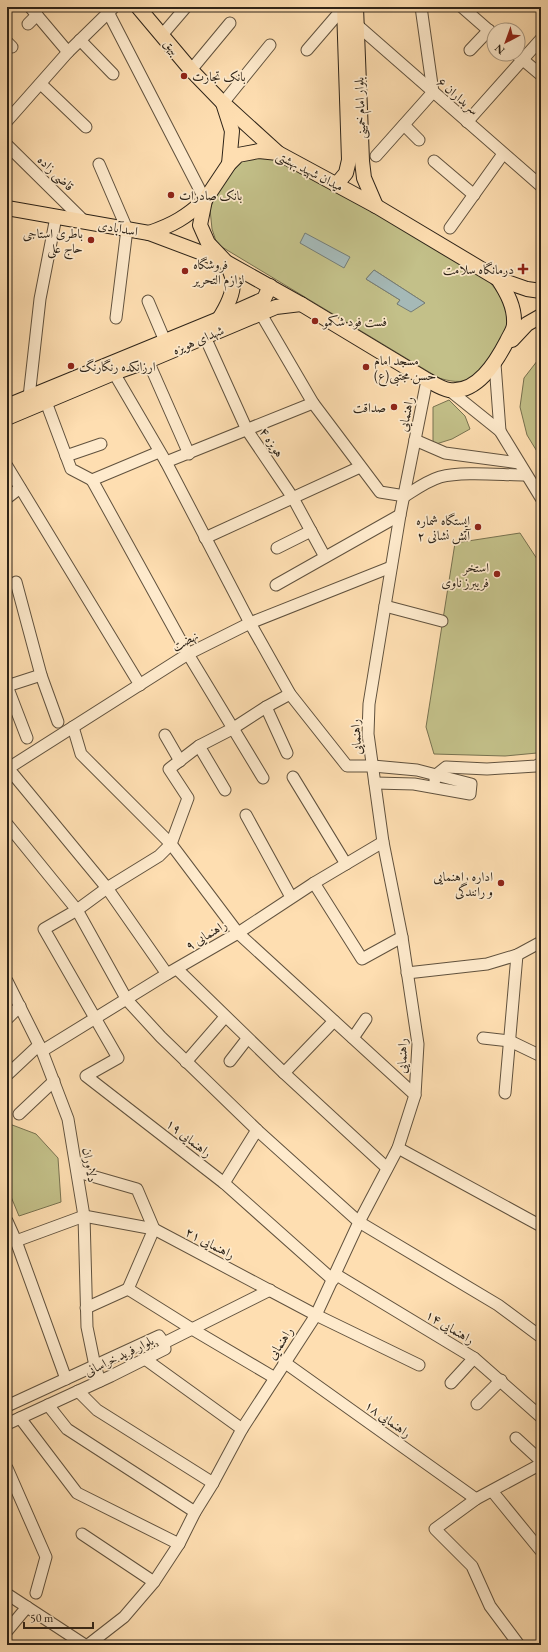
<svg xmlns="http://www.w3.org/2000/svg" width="548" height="1652" font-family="'EB Garamond',Amiri,serif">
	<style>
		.green { fill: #c3c089; stroke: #787250; fill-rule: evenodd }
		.water { fill: #a5b9b7; stroke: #757d77 }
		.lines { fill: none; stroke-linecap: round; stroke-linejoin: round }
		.minor-casing { stroke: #61523e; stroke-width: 13 }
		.major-casing { stroke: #2d2318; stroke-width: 16 }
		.minor { stroke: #feeacc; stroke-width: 11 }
		.major { stroke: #fedeb1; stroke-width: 14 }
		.poi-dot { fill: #8f2418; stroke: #feeacc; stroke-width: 1.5 }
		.labels { text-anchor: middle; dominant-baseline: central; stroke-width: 3.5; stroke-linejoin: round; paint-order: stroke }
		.street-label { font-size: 13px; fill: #2d2318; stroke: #feeacc }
		.poi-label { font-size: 13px; fill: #2d2318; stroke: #feeacc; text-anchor: start }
	</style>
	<rect width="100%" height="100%" fill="#fedeb1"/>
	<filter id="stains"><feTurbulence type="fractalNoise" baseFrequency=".005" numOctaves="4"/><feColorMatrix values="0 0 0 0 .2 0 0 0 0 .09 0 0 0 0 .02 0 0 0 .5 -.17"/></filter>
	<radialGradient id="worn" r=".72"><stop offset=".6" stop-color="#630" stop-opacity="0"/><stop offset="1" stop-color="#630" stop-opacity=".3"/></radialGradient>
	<!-- green -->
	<g class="green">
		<path d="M253 156 279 159 483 275C491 283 509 304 508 316 508 334 487 369 472 378 461 384 449 381 439 378L217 244 212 229 210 209 219 186 232 166ZM374 270 425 303 397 304 400 300 366 279Z"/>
		<polygon points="541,356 541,458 527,435 520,407 524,378"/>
		<polygon points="449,400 465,416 470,429 452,439 433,445 433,407"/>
		<polygon points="520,533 541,565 541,750 537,753 505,756 434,754 426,727 455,543"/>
		<polygon points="7,1123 36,1134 58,1158 61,1202 19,1216 7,1187"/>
	</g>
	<!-- water -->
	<g class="water">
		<polygon points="305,233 350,257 344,268 300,243"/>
		<polygon points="374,270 425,303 411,312 397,304 400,300 366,279"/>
	</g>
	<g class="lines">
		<!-- minor casing -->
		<g class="minor-casing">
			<g id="minor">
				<polyline points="30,7 68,52"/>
				<polyline points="462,7 494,35"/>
				<polyline points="108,12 205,200"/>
				<polyline points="28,24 37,15"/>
				<polyline points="357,25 541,186"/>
				<polyline points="162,35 186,7"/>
				<polyline points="80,40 113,74"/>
				<polyline points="7,42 12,47"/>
				<polyline points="307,50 344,7"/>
				<polyline points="470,50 489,30"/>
				<polyline points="516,54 541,75"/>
				<polyline points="191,70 230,23"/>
				<polyline points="41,84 86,127"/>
				<polyline points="223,103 270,45"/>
				<polyline points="7,121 68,52 113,8"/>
				<polyline points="467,122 541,39"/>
				<polyline points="404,125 419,140"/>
				<polyline points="7,145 85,222"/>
				<polyline points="376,156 433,92 421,7"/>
				<polyline points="434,161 474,195"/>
				<polyline points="99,164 127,229 116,318"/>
				<polyline points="450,228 503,154"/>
				<polyline points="148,301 165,341"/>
				<path d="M261 314 313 403 380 492 405 496C416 489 427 481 440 477 463 471 501 475 526 475"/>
				<polyline points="205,337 247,430 293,498 325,557"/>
				<polyline points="148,361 189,454"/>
				<polyline points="495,364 500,431"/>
				<polyline points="114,373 166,462 250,623 290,694 347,766 373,766 417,770 471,784 470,794 414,784 375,783"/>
				<polyline points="449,390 500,431 541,498"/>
				<polyline points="29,397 40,299 56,217"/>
				<polyline points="46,402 71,469 92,480"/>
				<polyline points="415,440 445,453 519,463"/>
				<polyline points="66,456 101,444"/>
				<polyline points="166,462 313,403"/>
				<polyline points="7,466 140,685"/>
				<polyline points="92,480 188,654 263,778"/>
				<polyline points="92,480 159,452"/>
				<polyline points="7,498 20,488"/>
				<polyline points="205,538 360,467"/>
				<polyline points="277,548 311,531"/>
				<polyline points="16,582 41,675 58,722"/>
				<polyline points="276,585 400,515"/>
				<polyline points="385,606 442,621"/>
				<polyline points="7,686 27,738"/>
				<polyline points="7,686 41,675"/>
				<polyline points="290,694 266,707 232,729 199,746 169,769 188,798 171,844 159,856 107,888 77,910 44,929 118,1058 86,1076 224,1183 333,1280"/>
				<polyline points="266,707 287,753"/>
				<polyline points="73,727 81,754 171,844 238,933 415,1095"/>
				<polyline points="165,735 180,761"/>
				<polyline points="199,746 225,790"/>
				<polyline points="8,768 107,888 167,974"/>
				<polyline points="7,769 188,654 250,623 391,567"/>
				<polyline points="293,777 346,864"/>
				<polyline points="435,780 436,775 446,767 487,769 536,766 541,763"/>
				<polyline points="246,815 291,897"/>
				<polyline points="7,824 77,910 127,1000 161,1037 257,1130 359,1222 498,1305 541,1337"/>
				<polyline points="314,883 362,959 402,937"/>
				<polyline points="177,969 284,1073 387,1168"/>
				<polyline points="407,973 487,964 517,955 541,942"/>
				<polyline points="7,981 42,1051 68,1119 84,1216 87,1327 95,1366 100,1381"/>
				<polyline points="7,1019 20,1006"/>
				<polyline points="353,1038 366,1019"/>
				<polyline points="483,1038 510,1041 541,1056"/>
				<polyline points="42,1051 167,974 238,933 314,883 383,842"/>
				<polyline points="230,1061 247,1039"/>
				<polyline points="186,1062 225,1017"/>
				<polyline points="284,1073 334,1021"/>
				<polyline points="7,1075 39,1045"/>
				<polyline points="505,1093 517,955"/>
				<polyline points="19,1114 54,1081"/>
				<polyline points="398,1148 541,1226"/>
				<polyline points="78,1172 137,1189 154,1229 128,1289"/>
				<polyline points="224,1183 257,1130"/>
				<polyline points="7,1221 16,1241 66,1379"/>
				<polyline points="16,1241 84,1216 154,1229 316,1315 419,1365"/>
				<polyline points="335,1274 474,1358 541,1417"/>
				<polyline points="128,1289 192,1329 275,1378"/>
				<polyline points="86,1308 128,1289"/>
				<polyline points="164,1343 270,1290"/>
				<polyline points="145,1359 242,1429"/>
				<polyline points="284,1362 476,1499"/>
				<polyline points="451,1383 474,1358"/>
				<polyline points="78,1391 97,1410 213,1483"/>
				<polyline points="477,1404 501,1380"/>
				<polyline points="48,1405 67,1429 195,1512"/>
				<polyline points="7,1406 159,1336 164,1343 165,1349 111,1376 7,1424"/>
				<polyline points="20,1418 77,1493 179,1544"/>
				<polyline points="516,1438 541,1461"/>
				<polyline points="7,1468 46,1557 36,1593"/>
				<polyline points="492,1491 541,1551"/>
				<polyline points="82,1534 154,1582"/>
				<polyline points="7,1594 85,1645"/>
				<polyline points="7,1631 27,1607"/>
				<polyline points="88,1645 124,1617 154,1582 179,1544 195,1512 213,1483 242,1429 316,1315 359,1222 398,1148 415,1095 418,1044 402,937 383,842 368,734 369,704 385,606 400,515 427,380"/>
				<polyline points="519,1645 490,1606 472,1566 435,1529 476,1499 541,1464"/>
			</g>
		</g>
		<!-- major casing -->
		<g class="major-casing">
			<g id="major">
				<polyline points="138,7 191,70 223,103 278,153"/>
				<polyline points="356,7 362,161 364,178 376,206"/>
				<polyline points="223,103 232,131 229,164"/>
				<path d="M259 151 278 153 376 206 498 279C507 293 515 307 514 324 514 330 509 336 507 341 496 362 477 394 449 390 442 389 433 383 427 380L301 304 226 262 208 243 200 225 205 200 229 164 238 155Z"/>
				<polyline points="336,185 346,173 349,160 344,7"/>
				<path d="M7 208 149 233 226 262C228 267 231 272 232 277 236 291 226 308 219 319"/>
				<path d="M149 233C173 225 186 217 205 200"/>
				<polyline points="498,279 527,289 541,291"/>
				<polyline points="512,340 527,324 541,316"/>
				<polyline points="7,406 219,319 264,299 270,286"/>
				<polyline points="7,418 114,373 148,361 276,307 301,304"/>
			</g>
		</g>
		<!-- minor -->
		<use href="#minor" class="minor"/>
		<!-- major -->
		<use href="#major" class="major"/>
	</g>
	<!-- markers -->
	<g class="poi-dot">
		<circle cx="184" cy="76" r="4"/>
		<circle cx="171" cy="195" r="4"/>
		<circle cx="91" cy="240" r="4"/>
		<path d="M521 263h4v4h4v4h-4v4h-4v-4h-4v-4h4z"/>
		<circle cx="185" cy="271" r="4"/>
		<circle cx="315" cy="321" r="4"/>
		<circle cx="71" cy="366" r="4"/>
		<circle cx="366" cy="367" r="4"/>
		<circle cx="394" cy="407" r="4"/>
		<circle cx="478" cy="527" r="4"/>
		<circle cx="497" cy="574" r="4"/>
		<circle cx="501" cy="883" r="4"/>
	</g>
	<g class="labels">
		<!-- street labels -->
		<g class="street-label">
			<text transform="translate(172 47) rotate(51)">بیهق</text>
			<text transform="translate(458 96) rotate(41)">سربداران ۶</text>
			<text transform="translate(360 108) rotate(-92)">بلوار امام خمینی</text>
			<text transform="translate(310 171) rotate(27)">میدان شهید بهشتی</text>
			<text transform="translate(56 173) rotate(44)">قاضی زاده</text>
			<text transform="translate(118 228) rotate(10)">اسدآبادی</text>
			<text transform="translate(198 340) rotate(-23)">شهدای هویزه</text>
			<text transform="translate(406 414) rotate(-79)">راهنمایی</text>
			<text transform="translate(272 442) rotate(56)">هویزه ۴</text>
			<text transform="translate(185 641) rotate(-29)">نهضت</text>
			<text transform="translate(356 737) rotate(-94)">راهنمایی</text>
			<text transform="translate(206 935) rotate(-31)">راهنمایی ۹</text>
			<text transform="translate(402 1056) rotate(-89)">راهنمایی</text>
			<text transform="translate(189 1138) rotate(38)">راهنمایی ۱۹</text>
			<text transform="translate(90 1165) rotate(80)">دلاوران</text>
			<text transform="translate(210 1243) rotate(28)">راهنمایی ۲۱</text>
			<text transform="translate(450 1327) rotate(31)">راهنمایی ۱۴</text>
			<text transform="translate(280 1343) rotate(-57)">راهنمایی</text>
			<text transform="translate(119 1356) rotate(-26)">بلوار فرید خراسانی</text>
			<text transform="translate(388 1419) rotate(36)">راهنمایی ۱۸</text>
		</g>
		<!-- poi labels -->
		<g class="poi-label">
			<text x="192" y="76">بانک تجارت</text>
			<text x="179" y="195">بانک صادرات</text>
			<text x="83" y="233" text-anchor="end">باطری استاجی<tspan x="83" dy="15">حاج علی</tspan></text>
			<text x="193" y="264">فروشگاه<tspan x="193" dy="15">لوازم التحریر</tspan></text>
			<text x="514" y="269" text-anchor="end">درمانگاه سلامت</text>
			<text x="323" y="321">فست فود شکمو</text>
			<text x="374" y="360">مسجد امام<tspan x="374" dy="15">حسن مجتبی(ع)</tspan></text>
			<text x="79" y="366">ارزانکده رنگارنگ</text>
			<text x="386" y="407" text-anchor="end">صداقت</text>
			<text x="470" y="520" text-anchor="end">ایستگاه شماره<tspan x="470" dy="15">۲ آتش نشانی</tspan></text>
			<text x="489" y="567" text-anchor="end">استخر<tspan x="489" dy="15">فریبرز ناوی</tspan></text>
			<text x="493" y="876" text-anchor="end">اداره راهنمایی<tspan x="493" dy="15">و رانندگی</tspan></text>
		</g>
	</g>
	<!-- margin -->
	<rect width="548" height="1652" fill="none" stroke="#fedeb1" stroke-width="24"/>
	<rect x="8" y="8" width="532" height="1636" fill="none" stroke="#2d2318" stroke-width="2"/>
	<rect x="12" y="12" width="524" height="1628" fill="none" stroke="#2d2318"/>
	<!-- north arrow -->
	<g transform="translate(506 42) rotate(221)"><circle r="19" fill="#feeacc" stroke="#aa9a84"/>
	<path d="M0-3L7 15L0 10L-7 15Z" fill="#8f2418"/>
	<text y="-6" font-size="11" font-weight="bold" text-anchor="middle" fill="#2d2318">N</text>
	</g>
	<!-- scale -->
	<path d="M24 1622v6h69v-6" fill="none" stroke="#2d2318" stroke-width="2"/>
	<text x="30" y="1622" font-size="12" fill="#2d2318" stroke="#feeacc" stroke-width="3" paint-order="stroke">50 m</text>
	<rect width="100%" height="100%" filter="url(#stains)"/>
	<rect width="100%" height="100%" fill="url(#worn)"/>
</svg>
